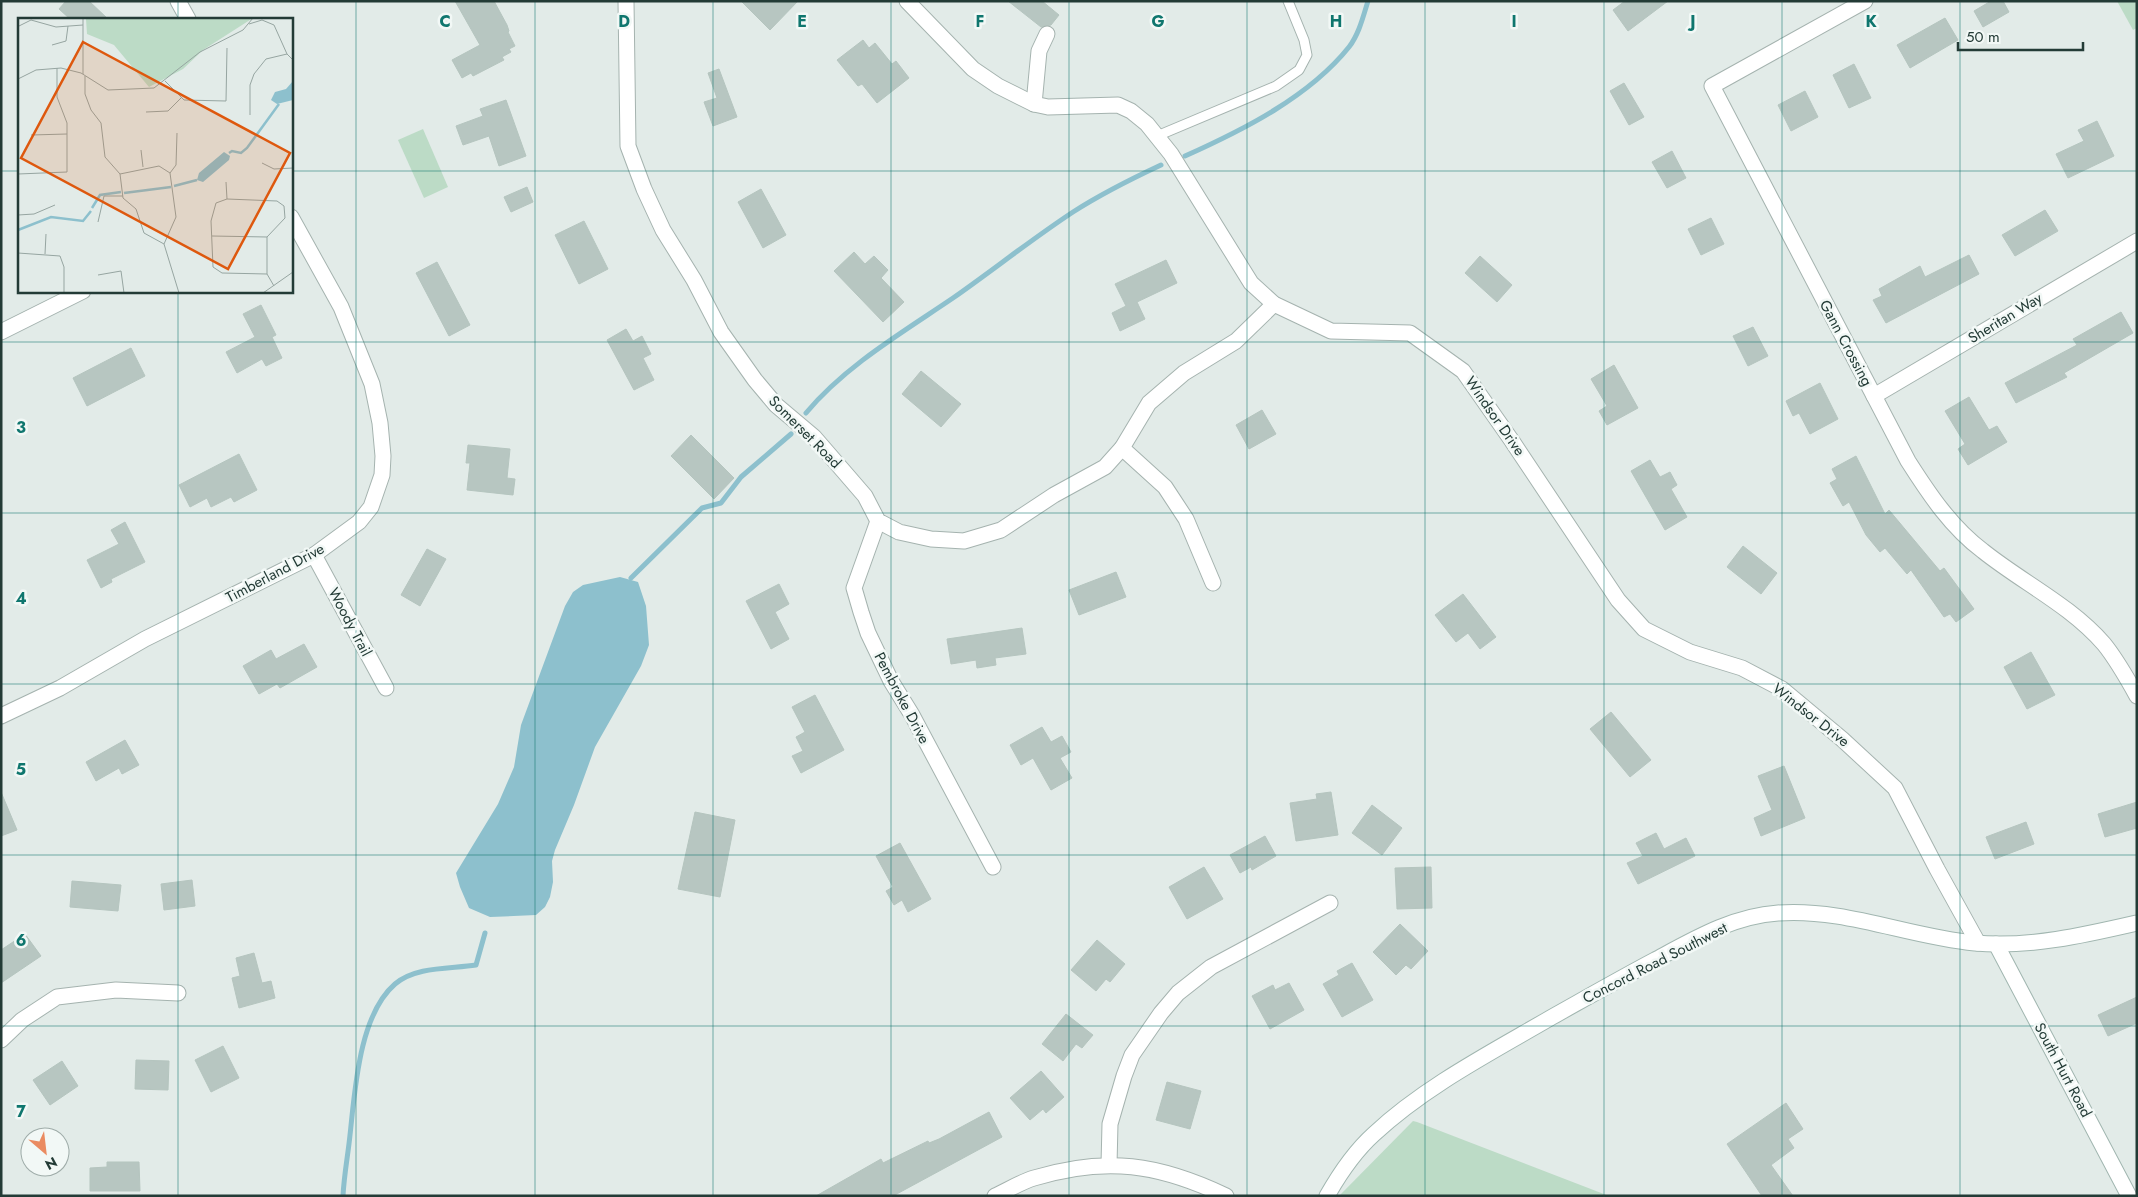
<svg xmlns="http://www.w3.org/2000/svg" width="2138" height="1197" font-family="Jost,sans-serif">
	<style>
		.green { fill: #bcdbc6 }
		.water { fill: #8dc0cd }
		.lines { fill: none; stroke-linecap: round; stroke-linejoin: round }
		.stream { stroke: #8dc0cd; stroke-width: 5 }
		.building { fill: #b7c6c1; stroke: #b5c5bf }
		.lane-casing { stroke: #a5b3af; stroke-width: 11 }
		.street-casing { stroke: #a5b3af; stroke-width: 17 }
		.secondary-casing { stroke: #a1b6b0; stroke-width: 17 }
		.lane { stroke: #fff; stroke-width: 9 }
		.street { stroke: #fff; stroke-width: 15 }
		.secondary { stroke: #fff; stroke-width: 15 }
		.grid { fill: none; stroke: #0f766e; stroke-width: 1; stroke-opacity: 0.55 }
		.labels { text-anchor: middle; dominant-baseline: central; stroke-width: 5; stroke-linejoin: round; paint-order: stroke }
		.street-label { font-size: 15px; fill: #233b36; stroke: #f2f8f6 }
		.inset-river { fill: none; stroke: #8dc0cd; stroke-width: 2.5 }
		.inset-road { fill: none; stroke: #96a5a1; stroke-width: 1 }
		.view { fill: #de580e; fill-opacity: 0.15; stroke: #de580e; stroke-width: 2.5 }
		.inset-edge { fill: none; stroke: #233b36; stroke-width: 2.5 }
		.grid-label { font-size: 16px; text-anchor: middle; font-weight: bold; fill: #0f766e; stroke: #f2f8f6; stroke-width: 5; stroke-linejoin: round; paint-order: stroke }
	</style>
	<rect width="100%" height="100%" fill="#e2ebe8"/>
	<!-- green -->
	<g class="green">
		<polygon points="2117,1 2137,1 2137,28 2133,30"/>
		<polygon points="423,129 448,187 424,198 398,140"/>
		<polygon points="1413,1121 1417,1122 1609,1196 1339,1196"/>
	</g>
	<!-- water -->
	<polygon class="water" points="620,577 638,582 646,606 649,645 641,666 595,747 574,805 555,850 552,861 553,882 550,897 545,907 536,915 490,917 469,908 460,887 456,873 498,804 514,767 521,725 565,606 573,592 583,585"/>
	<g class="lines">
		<!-- stream -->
		<g class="stream">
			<path d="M1185 156C1243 130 1309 97 1349 47 1359 34 1363 17 1368 1"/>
			<path d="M806 413C845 366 903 332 953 298 993 270 1032 239 1073 212 1101 194 1131 179 1161 165"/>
			<polyline points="631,578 702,508 721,503 741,477 791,434"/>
			<path d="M343 1196C344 1175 348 1155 350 1135 355 1090 359 1015 395 984 416 966 451 969 476 965L485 933"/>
		</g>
	</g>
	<!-- building -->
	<g class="building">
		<polygon points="66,1 89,1 108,19 70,19 59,9"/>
		<polygon points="455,1 494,1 507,25 509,31 508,32 515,46 509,49 511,52 502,57 504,60 473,76 471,73 462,78 452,60 480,45"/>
		<polygon points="741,1 798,1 770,30"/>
		<polygon points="1008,1 1042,1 1059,15 1051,25 1041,27"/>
		<polygon points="1625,1 1668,1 1628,31 1613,10"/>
		<polygon points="1991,1 2003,1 2009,12 1983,27 1974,11"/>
		<polygon points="1945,18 1958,40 1910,68 1897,45"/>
		<polygon points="863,40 869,48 875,43 892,64 896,61 909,78 877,103 862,84 858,86 837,60"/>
		<polygon points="1854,64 1871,98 1849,108 1833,75"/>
		<polygon points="719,69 737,117 713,126 704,102 717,98 708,73"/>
		<polygon points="1624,83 1644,117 1629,125 1610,91"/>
		<polygon points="1805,91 1818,117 1791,131 1778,105"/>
		<polygon points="506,100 526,156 499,166 489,136 463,145 456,126 483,116 480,109"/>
		<polygon points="2097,121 2114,156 2068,178 2056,154 2084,141 2078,130"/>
		<polygon points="1672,151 1686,178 1667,188 1652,162"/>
		<polygon points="527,187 533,202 511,212 504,197"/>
		<polygon points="761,189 786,235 763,248 738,202"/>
		<polygon points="2045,210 2058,231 2015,256 2002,235"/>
		<polygon points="1711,218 1724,244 1701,255 1688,229"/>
		<polygon points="584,221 608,269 579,284 555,235"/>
		<polygon points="854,252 865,264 874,256 888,270 881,278 904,302 883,322 834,271"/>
		<polygon points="1969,255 1979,274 1886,323 1873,300 1882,296 1879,289 1920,266 1925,277"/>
		<polygon points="1480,256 1512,285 1497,302 1465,273"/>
		<polygon points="1166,260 1177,283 1137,302 1145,319 1120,331 1112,313 1126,306 1115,284"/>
		<polygon points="437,262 470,325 449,336 416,273"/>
		<polygon points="261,305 276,335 272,337 282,358 266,366 262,359 237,373 226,352 255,337 243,314"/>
		<polygon points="2121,312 2133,333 2064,373 2067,377 2016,403 2005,383 2077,345 2073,339"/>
		<polygon points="1753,327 1768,356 1748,366 1733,336"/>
		<polygon points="626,329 633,341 642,336 651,354 643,358 654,380 634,390 607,340"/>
		<polygon points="131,348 145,376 87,406 73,378"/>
		<polygon points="1614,365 1638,408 1607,425 1599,411 1607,406 1591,379"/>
		<polygon points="921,371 961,404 941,427 902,394"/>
		<polygon points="1820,383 1838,419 1810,434 1799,413 1793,416 1786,401"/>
		<polygon points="1969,397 1989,430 1997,426 2007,442 1968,465 1958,449 1965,444 1945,411"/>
		<polygon points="1262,410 1276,434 1249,449 1236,425"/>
		<polygon points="691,435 734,478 714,499 671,456"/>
		<polygon points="468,445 510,449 507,478 515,479 513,495 467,490 470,463 466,463"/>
		<polygon points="239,454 257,490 234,502 231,497 211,507 207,498 190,507 179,485"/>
		<polygon points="1856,456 1885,514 1889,510 1940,571 1944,568 1974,609 1956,622 1950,614 1944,617 1911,570 1907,574 1885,548 1880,552 1866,535 1849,502 1843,506 1830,483 1837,479 1832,469"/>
		<polygon points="1650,460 1660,477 1670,472 1677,485 1671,489 1687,517 1665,530 1631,471"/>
		<polygon points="125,522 145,562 111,579 112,582 101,588 87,560 119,544 111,530"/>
		<polygon points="1743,546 1777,573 1761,594 1727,567"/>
		<polygon points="427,549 446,559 420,606 401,595"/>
		<polygon points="1116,572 1126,597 1079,615 1069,590"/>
		<polygon points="779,584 789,604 775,612 789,639 771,649 746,601"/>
		<polygon points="1463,594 1496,637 1480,649 1468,633 1456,642 1435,615"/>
		<polygon points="1022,628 1026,654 995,658 996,665 977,668 976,660 951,664 947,639"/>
		<polygon points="304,644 317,667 280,688 277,684 259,694 243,666 271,650 276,659"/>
		<polygon points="2031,652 2055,695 2027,709 2004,667"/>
		<polygon points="815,695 844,750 801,773 792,756 803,751 796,737 805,732 792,707"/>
		<polygon points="1611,712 1651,760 1630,777 1590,729"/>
		<polygon points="1042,727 1051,742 1062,736 1071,752 1060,758 1072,778 1051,790 1033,758 1021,765 1010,745"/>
		<polygon points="125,740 139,765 122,774 119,768 96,781 86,762"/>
		<polygon points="1784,766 1805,818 1761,836 1754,818 1772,810 1758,776"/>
		<polygon points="1,792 17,830 1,836"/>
		<polygon points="1331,792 1338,835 1296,841 1290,803 1317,799 1316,794"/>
		<polygon points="2137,802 2137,828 2105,837 2098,814"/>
		<polygon points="1372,805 1402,828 1382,855 1352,833"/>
		<polygon points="695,812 735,820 720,897 678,889"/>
		<polygon points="2026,822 2034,844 1995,859 1986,837"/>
		<polygon points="1656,833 1664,849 1686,838 1695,856 1638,884 1627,863 1643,856 1636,843"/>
		<polygon points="1265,836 1276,856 1252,870 1251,867 1240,873 1230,855"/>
		<polygon points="900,843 931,899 908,912 902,900 894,905 886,891 893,887 876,856"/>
		<polygon points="1204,867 1223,899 1187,919 1169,887"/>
		<polygon points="1431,867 1432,908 1397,909 1395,868"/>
		<polygon points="192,880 195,906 164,910 161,884"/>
		<polygon points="72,881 121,885 118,911 70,907"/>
		<polygon points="1400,924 1428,951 1411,969 1406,965 1396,975 1373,952"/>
		<polygon points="25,934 41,956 1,983 1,950"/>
		<polygon points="1097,940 1125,964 1110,982 1106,979 1096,991 1071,970"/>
		<polygon points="254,953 262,983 271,981 275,998 239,1008 232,978 240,976 236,958"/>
		<polygon points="1352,963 1373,1000 1342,1017 1323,984 1339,975 1337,971"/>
		<polygon points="1289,983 1304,1010 1270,1029 1252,996 1273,985 1275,990"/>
		<polygon points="2137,997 2137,1023 2108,1036 2098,1015"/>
		<polygon points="1066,1014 1093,1035 1082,1048 1076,1044 1063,1061 1042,1044"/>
		<polygon points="223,1046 239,1078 211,1092 195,1060"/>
		<polygon points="136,1060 169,1061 168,1090 135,1089"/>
		<polygon points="62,1061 78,1086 50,1105 33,1080"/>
		<polygon points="1041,1071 1064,1097 1046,1113 1043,1109 1030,1120 1010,1098"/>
		<polygon points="1167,1082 1201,1091 1190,1129 1156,1120"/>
		<polygon points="1786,1103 1803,1129 1788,1139 1794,1148 1771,1165 1793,1196 1762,1196 1727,1144"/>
		<polygon points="989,1112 1002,1137 893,1196 816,1196 881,1159 883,1163 928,1141 929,1143 939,1139"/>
		<polygon points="107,1162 139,1162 140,1191 90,1191 90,1168 107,1167"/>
	</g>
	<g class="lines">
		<!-- lane casing -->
		<g class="lane-casing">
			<polyline id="lane" points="1157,136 1276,86 1299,70 1307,55 1304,40 1288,1"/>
		</g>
		<!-- street casing -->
		<g class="street-casing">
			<g id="street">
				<polyline points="178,1 188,19"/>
				<polyline points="626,1 628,146 644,189 663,230 694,280 721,332 755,380 776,405 814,437 846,474 865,496 878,521 899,532 931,539 964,541 1001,530 1054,495 1105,467 1122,448 1149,403 1184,373 1236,341 1274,304"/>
				<polyline points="907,1 973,69 998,86 1034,104 1048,107 1118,105 1131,111 1147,124 1171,154 1251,283 1274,304 1331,331 1410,333 1463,371 1512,441 1618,600 1644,629 1690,652 1742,668 1782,689 1842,739 1895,788 1937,869 1978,943"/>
				<path d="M1865 1 1712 86 1908 461C1929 494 1951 527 1983 551 2023 583 2070 605 2104 644 2117 660 2127 678 2137 696"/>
				<polyline points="1034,104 1039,51 1047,34"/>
				<polyline points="1,332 83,291"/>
				<polyline points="1874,396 2137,241"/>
				<polyline points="1122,448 1165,487 1186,519 1213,583"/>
				<polyline points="878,521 854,588 861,612 868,633 891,681 912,715 993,867"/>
				<polyline points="314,555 386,688"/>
				<polyline points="1,716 60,688 145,639 314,555 359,522 371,507 382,475 383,456 380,423 372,384 341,307 291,217"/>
				<polyline points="1,1040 22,1020 57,997 116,990 178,993"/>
				<polyline points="1109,1165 1110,1124 1124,1076 1132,1055 1161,1013 1178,993 1211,967 1330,903"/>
				<path d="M995 1196C1008 1190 1021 1182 1034 1178 1106 1156 1159 1164 1226 1196"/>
			</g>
		</g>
		<!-- secondary casing -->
		<g class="secondary-casing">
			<g id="secondary">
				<polyline points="1996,944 2129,1196"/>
				<path d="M1327 1196C1340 1173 1354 1152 1374 1134 1424 1087 1492 1052 1552 1017 1586 998 1621 978 1655 960 1694 939 1733 916 1778 913 1845 908 1909 937 1975 943 2029 948 2085 935 2137 923"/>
			</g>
		</g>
		<!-- lane -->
		<use href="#lane" class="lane"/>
		<!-- street -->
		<use href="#street" class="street"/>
		<!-- secondary -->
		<use href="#secondary" class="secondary"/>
	</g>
	<!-- grid -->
	<path class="grid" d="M178 1V19M356 1V1196M535 1V1196M713 1V1196M891 1V1196M1069 1V1196M1247 1V1196M1425 1V1196M1604 1V1196M1782 1V1196M1960 1V1196M1 171H19M291 171H2137M178 291V1196M1 342H2137M1 513H2137M1 684H2137M1 855H2137M1 1026H2137"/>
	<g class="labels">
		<!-- street labels -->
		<g class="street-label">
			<text transform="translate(2005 318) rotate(-31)">Sheritan Way</text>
			<text transform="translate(1846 343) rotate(62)">Gann Crossing</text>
			<text transform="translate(1495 416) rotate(55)">Windsor Drive</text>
			<text transform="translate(805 432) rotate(45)">Somerset Road</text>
			<text transform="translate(275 573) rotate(-28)">Timberland Drive</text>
			<text transform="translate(350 622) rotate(62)">Woody Trail</text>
			<text transform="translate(902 698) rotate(62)">Pembroke Drive</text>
			<text transform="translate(1811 715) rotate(38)">Windsor Drive</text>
			<text transform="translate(1655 963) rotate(-27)">Concord Road Southwest</text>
			<text transform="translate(2063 1070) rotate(62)">South Hurt Road</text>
		</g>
	</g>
	<!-- overview -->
	<g transform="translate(18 18)">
		<rect width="275" height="275" fill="#e2ebe8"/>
		<path d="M235 0 185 32 165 51 131 69 96 27 69 16 68 1Z" fill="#bcdbc6"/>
		<path d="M275 63V82L259 86 253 82 257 74 268 71ZM206 134 212 138 211 142 185 164 179 162 181 155Z" fill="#8dc0cd"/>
		<path class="inset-river" d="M211 135 214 133 223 135 229 130 261 86M156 168 179 162M106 175 153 169M74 190 82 177 103 174M0 212 33 199 65 203 73 193"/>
		<path class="inset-road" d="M65 0V56M231 6 244 2 256 7 269 36 275 42M1 8 13 2 38 9 65 7M34 27 48 23 50 8M67 58V76L73 92 83 105 87 139 102 156 105 180 118 191 126 215 146 226 161 275M0 61 18 52 43 50 63 55 90 72 136 70 182 34 225 12 235 0M147 63 166 82 208 83 209 30M128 94 150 93 163 80M232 97V67L236 56 248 41 269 36M13 117 49 116M123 132 125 149M244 145 256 151 275 150M152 155 158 147 159 115M0 156 49 154V105L39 79V50M102 156 141 148 152 155 158 199 146 226M208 164 209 181M0 197 16 196 37 187M80 204 86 178H105M194 218 249 219M249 219 267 200 266 188 259 183 209 181 198 185 193 203 195 249 204 255 249 256 256 268M0 235 42 238 46 249V275M27 236 28 216M249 256V219M80 257 103 253 106 275M245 275 275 254"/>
		<path class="view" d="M65 24 272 135 210 251 3 140Z"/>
		<rect width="275" height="275" class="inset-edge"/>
	</g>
	<g class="grid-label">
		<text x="445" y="27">C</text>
		<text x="624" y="27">D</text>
		<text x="802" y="27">E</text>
		<text x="980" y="27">F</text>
		<text x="1158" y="27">G</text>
		<text x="1336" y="27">H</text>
		<text x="1514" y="27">I</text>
		<text x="1693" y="27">J</text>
		<text x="1871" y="27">K</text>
		<text x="21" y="433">3</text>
		<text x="21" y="604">4</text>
		<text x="21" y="775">5</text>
		<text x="21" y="946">6</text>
		<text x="21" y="1117">7</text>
	</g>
	<!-- border -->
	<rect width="2138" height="1197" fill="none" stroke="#233b36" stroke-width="5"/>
	<!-- north arrow -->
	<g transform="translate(45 1152) rotate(152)"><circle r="24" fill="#f2f8f6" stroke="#9faca9"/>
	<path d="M0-4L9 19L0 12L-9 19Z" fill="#ea8b61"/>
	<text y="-8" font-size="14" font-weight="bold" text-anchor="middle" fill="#233b36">N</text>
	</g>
	<!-- scale -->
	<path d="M1958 42v8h125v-8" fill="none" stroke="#233b36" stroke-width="2.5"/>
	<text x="1966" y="42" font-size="15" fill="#233b36" stroke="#f2f8f6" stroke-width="4" paint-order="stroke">50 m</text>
</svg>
